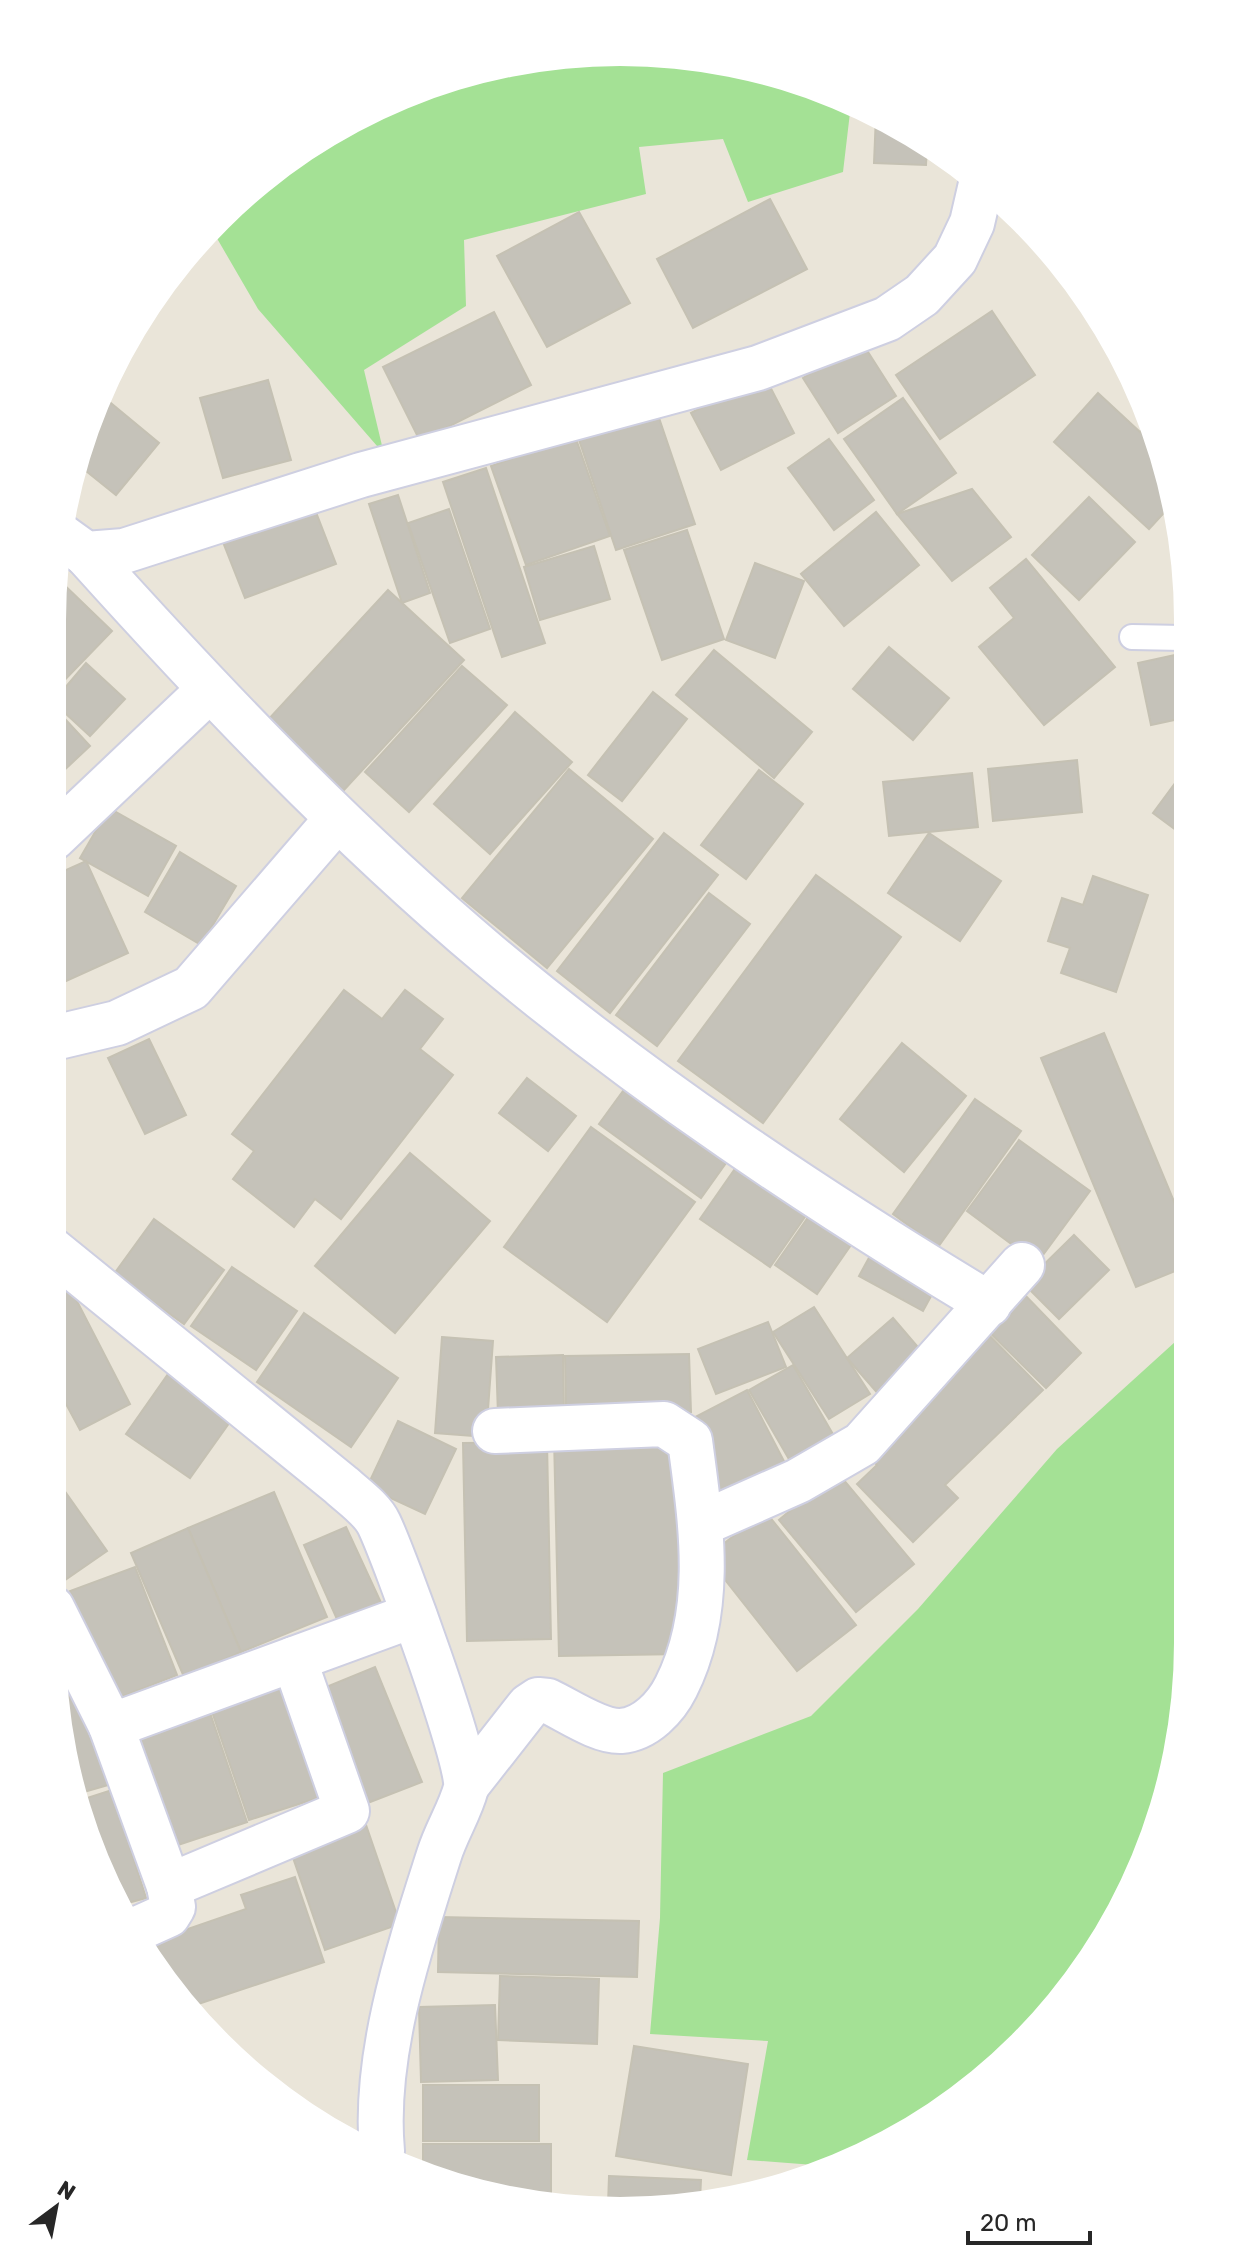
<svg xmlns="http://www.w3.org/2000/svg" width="1240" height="2263" font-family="Rubik,sans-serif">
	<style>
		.green { fill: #a4e195 }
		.building { fill: #c5c2b9; stroke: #c5c1b3; stroke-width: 2 }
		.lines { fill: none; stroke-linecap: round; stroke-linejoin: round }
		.lane-casing { stroke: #cecfe1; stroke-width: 28 }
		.street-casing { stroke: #cecfe1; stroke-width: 48 }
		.lane { stroke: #fff; stroke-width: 24 }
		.street { stroke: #fff; stroke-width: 44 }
	</style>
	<rect width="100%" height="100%" fill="#eae5d9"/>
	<!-- green -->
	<g class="green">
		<polygon points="582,53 694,57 802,82 851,104 843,172 748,202 723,139 639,147 646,194 464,240 466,306 364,370 384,454 258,309 211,228 274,170 368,111 473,71"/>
		<polygon points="1186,1332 1187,1680 1169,1790 1112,1927 995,2070 838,2168 813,2173 814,2165 747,2160 768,2041 650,2034 660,1918 663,1773 811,1716 918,1609 1057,1449"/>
	</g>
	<!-- building -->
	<g class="building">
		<polygon points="876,115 904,128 927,145 926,165 874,163"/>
		<polygon points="770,199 807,269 693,328 657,259"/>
		<polygon points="579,212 630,303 547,347 497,256"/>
		<polygon points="992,311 1035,375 940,439 896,375"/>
		<polygon points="494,312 531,385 420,441 383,367"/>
		<polygon points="861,341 896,396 838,433 803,378"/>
		<polygon points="764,375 794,433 721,470 691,413"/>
		<polygon points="268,380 291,460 223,478 200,398"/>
		<polygon points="1098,393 1140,432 1150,421 1158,437 1173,503 1149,529 1054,442"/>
		<polygon points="903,398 956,473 897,514 844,439"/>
		<polygon points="106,399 159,443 116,495 76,463 98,408"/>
		<polygon points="657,412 695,524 616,550 578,437"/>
		<polygon points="575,436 610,536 526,565 491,466"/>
		<polygon points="829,439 874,500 834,530 788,468"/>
		<polygon points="486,468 545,643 502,657 443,482"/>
		<polygon points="972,489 1011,537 952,581 897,514"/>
		<polygon points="398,495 430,593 402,603 369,504"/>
		<polygon points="1089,497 1135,542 1079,600 1032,555"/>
		<polygon points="312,502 336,564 245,598 221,537"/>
		<polygon points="449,509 490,629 450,643 408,523"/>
		<polygon points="876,512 919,565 844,626 801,574"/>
		<polygon points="687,530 724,639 662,660 624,550"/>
		<polygon points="594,546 610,599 540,620 524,567"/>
		<polygon points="1026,559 1115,667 1044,725 979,647 1014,618 990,588"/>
		<polygon points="755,563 804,581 775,658 726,640"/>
		<polygon points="56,577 112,631 54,691 53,583"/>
		<polygon points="388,590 464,660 343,791 267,721"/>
		<polygon points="889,647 949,698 913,740 853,689"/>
		<polygon points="714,650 812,732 774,778 676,695"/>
		<polygon points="1184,653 1184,718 1151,725 1138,663"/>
		<polygon points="86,663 125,699 90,736 53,702"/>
		<polygon points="462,666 507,705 409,812 365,772"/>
		<polygon points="653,692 687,719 622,801 588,775"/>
		<polygon points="53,706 90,746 59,775 53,768"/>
		<polygon points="515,712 572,762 490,854 434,804"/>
		<polygon points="1077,760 1082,812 993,821 988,769"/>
		<polygon points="569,769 653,839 547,968 462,898"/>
		<polygon points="759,770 803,804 746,879 701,845"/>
		<polygon points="1184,771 1184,836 1153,813"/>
		<polygon points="972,773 978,827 889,836 883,782"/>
		<polygon points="109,808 176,846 148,896 80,858"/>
		<polygon points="664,833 718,875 610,1013 557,971"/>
		<polygon points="929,833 1001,881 960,941 888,893"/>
		<polygon points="180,852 236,886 201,945 145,912"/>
		<polygon points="86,861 128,953 53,987 53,876"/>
		<polygon points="816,875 901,937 763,1123 678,1061"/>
		<polygon points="1093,876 1148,895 1116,992 1061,973 1070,948 1048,941 1062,898 1083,905"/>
		<polygon points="709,893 750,924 657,1046 616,1015"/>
		<polygon points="344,990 382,1019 405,990 443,1019 420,1049 453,1075 341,1219 315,1199 294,1227 233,1179 254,1151 232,1134"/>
		<polygon points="1104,1033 1185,1228 1185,1267 1136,1287 1041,1058"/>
		<polygon points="149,1039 186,1115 145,1134 108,1058"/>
		<polygon points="902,1043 966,1096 904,1172 840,1119"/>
		<polygon points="634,1076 736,1149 701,1198 599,1124"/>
		<polygon points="527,1078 576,1116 548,1151 499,1113"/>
		<polygon points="975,1099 1021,1131 938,1247 893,1214"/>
		<polygon points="591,1127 695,1202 607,1322 504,1247"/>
		<polygon points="1019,1140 1090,1191 1037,1263 967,1211"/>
		<polygon points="410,1153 490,1221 395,1333 315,1266"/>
		<polygon points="746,1153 816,1201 770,1267 700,1219"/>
		<polygon points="818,1203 860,1232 817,1294 775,1265"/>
		<polygon points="154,1219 224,1270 184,1324 114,1274"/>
		<polygon points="1074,1235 1109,1270 1059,1319 1024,1284"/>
		<polygon points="877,1243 941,1278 923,1311 859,1276"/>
		<polygon points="232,1267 297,1311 256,1370 191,1326"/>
		<polygon points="65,1278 130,1404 80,1430 52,1378 52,1284"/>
		<polygon points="1022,1292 1081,1353 1046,1388 986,1329"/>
		<polygon points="814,1307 870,1394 829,1419 773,1332"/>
		<polygon points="304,1313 398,1378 351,1447 257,1382"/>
		<polygon points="893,1318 934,1366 888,1405 847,1358"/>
		<polygon points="768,1322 786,1367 716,1394 698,1349"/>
		<polygon points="986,1332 1043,1390 945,1485 958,1498 913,1542 857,1484 877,1465 864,1452"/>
		<polygon points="442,1337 493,1341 486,1437 435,1433"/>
		<polygon points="689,1354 691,1412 566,1414 565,1356"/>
		<polygon points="563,1355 564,1413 498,1415 496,1357"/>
		<polygon points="793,1365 838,1443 794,1468 749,1390"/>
		<polygon points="173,1367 237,1412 190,1478 126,1434"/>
		<polygon points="747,1390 786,1465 721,1499 682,1424"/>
		<polygon points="398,1421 456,1449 425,1514 367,1487"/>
		<polygon points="677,1435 683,1654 559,1656 554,1437"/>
		<polygon points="547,1442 551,1639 467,1641 463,1443"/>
		<polygon points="837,1472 914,1564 856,1612 779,1520"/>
		<polygon points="52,1473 107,1551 52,1589"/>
		<polygon points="274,1492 327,1617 241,1652 188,1528"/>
		<polygon points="765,1511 856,1625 797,1671 707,1557"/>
		<polygon points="346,1527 383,1607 340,1626 304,1545"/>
		<polygon points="188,1528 241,1652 184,1677 131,1553"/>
		<polygon points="135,1567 177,1675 113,1700 70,1591"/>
		<polygon points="375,1667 422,1782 355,1808 309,1694"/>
		<polygon points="296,1677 336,1792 249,1820 210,1706"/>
		<polygon points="79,1687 108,1785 77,1794 60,1693"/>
		<polygon points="206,1701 247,1822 163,1850 122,1728"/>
		<polygon points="112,1790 146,1898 124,1904 82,1826 78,1801"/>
		<polygon points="365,1822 400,1924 325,1950 290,1849"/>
		<polygon points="295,1877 324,1962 189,2007 170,1989 147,1943 246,1909 241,1895"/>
		<polygon points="439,1917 639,1921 637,1977 438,1972"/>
		<polygon points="500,1976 599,1979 597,2044 498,2040"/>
		<polygon points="495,2005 498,2080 421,2082 419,2007"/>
		<polygon points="634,2046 748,2064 731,2175 616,2156"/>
		<rect x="423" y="2085" width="116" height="56"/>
		<polygon points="423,2144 551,2144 551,2199 473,2192 423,2169"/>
		<polygon points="609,2176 701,2180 700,2200 658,2210 608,2205"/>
	</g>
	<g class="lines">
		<!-- lane casing -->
		<g class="lane-casing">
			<polyline id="lane" points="1132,637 1183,638"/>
		</g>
		<!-- street casing -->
		<g class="street-casing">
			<g id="street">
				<polyline points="61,536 86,554 124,551 361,475 758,368 887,319 922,295 955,259 972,223 981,184"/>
				<path d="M86 554C213 695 343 832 489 955 645 1086 815 1199 989 1304"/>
				<polyline points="53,838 208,691"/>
				<polyline points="58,1037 117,1023 191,988 337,819"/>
				<path d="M52 1250 341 1485C353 1496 372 1509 379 1524 394 1555 471 1765 466 1788 460 1811 446 1832 439 1855 410 1946 373 2055 382 2151"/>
				<polyline points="701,1524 798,1481 862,1444 1022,1265"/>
				<polyline points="52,1608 111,1726 414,1615"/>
				<polyline points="111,1726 169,1886 173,1907 168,1915 137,1929"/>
				<path d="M467 1785 529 1706 538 1700 548 1701C569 1711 599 1732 621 1731 646 1729 666 1707 676 1687 715 1610 701 1523 690 1441L664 1424 495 1431"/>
				<polyline points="169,1886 347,1811 294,1659"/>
			</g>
		</g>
		<!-- lane -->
		<use href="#lane" class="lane"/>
		<!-- street -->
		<use href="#street" class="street"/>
	</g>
	<!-- crop -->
	<path d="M0 0H1240V2263H0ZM620 66H620A554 554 0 0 1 1174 620V1643A554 554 0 0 1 620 2197H620A554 554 0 0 1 66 1643V620A554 554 0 0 1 620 66Z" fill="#fff" fill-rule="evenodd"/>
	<!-- north arrow -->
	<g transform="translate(56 2207) rotate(32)" stroke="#ffffff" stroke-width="6" paint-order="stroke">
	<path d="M0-6L14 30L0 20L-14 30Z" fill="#272727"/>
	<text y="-12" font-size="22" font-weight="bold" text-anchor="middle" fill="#272727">N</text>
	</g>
	<!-- scale -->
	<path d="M968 2231v12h122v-12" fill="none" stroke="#272727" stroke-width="4"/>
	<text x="980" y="2231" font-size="24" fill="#272727" stroke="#ffffff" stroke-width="6" paint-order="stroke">20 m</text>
</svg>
